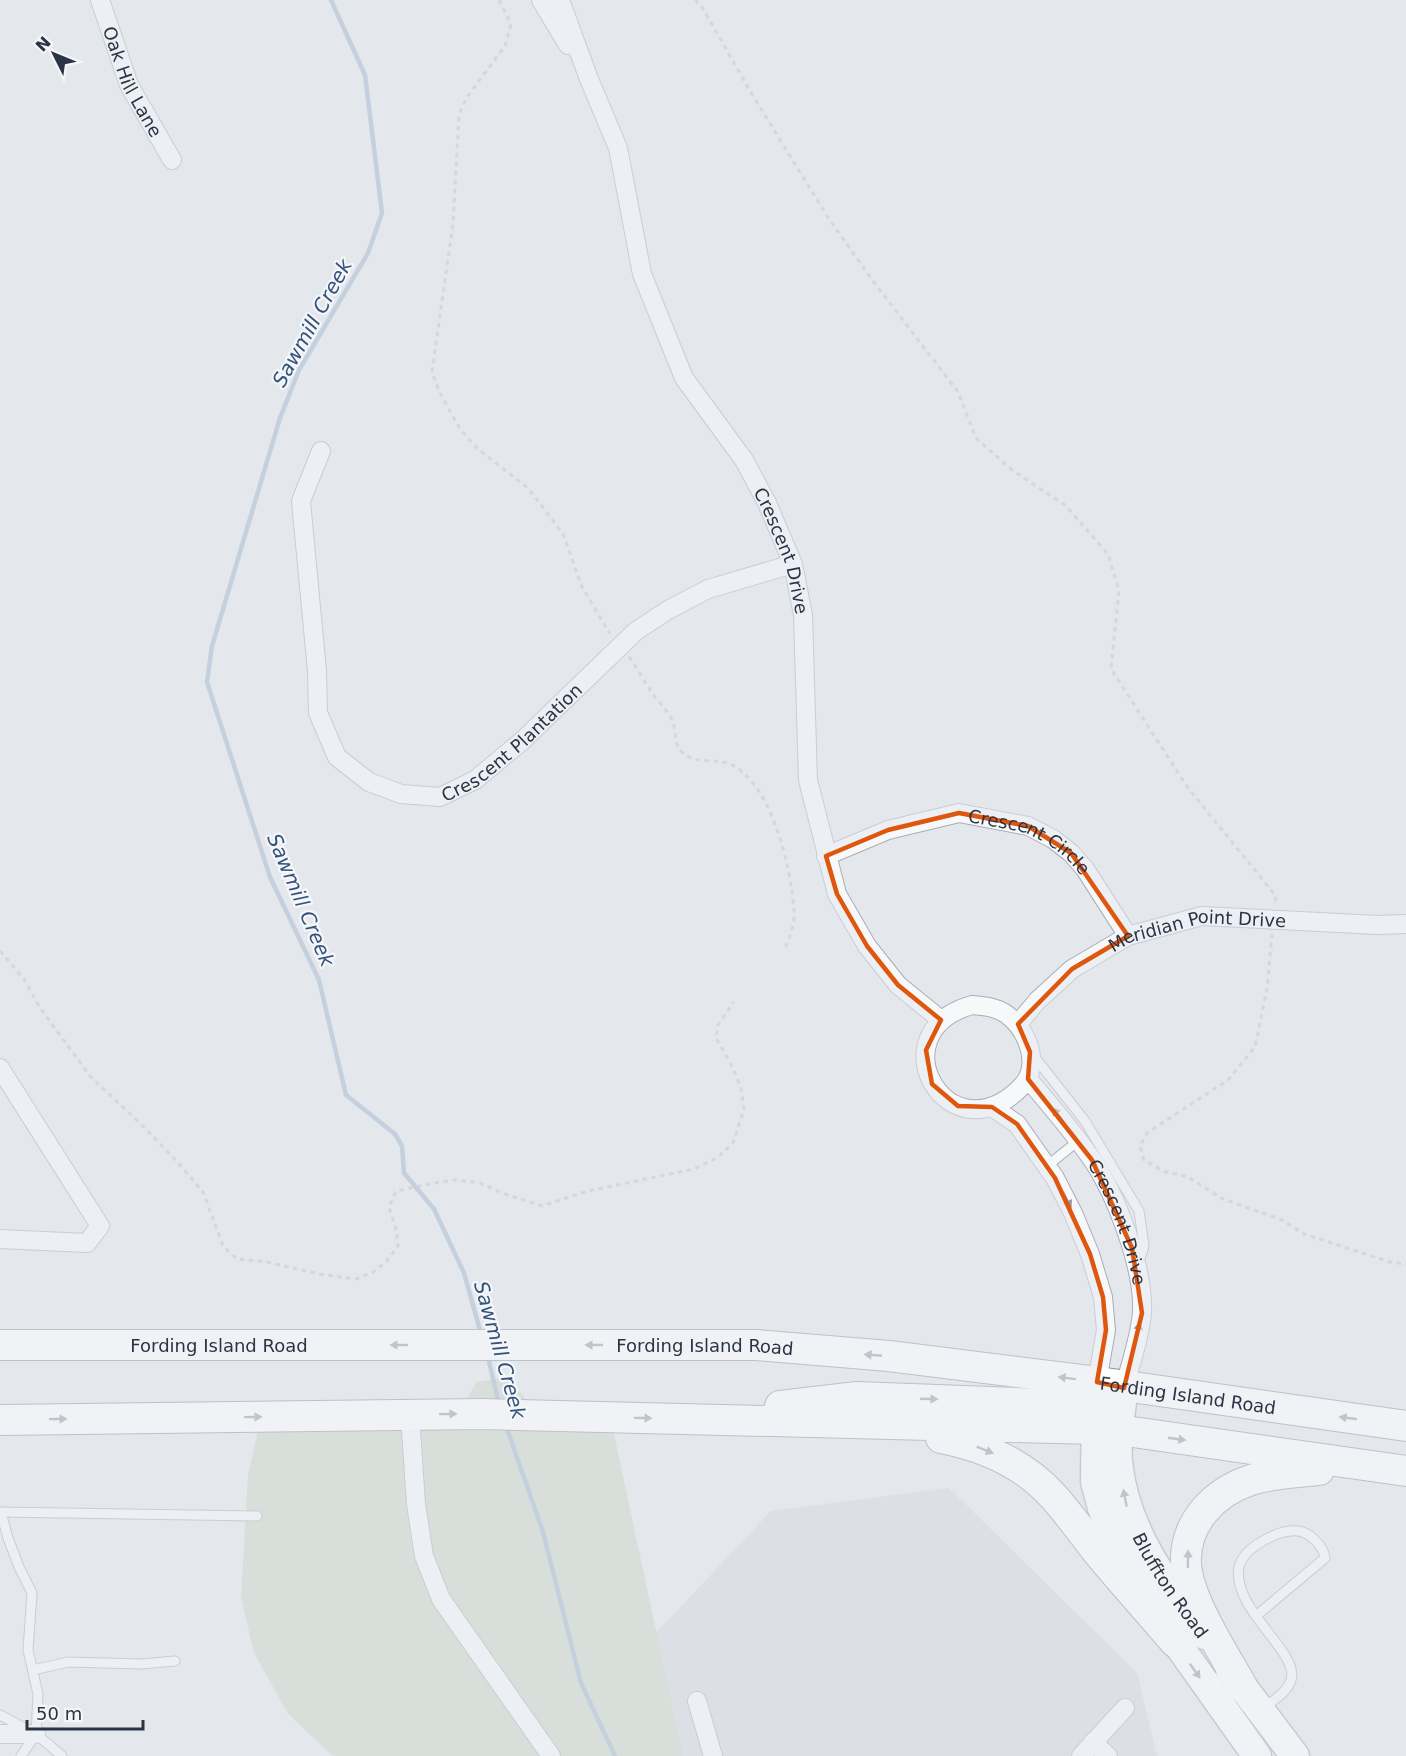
<svg xmlns="http://www.w3.org/2000/svg" width="1406" height="1756" font-family="'DejaVu Sans',sans-serif">
	<style>
		.built { fill: #d2d6de }
		.green { fill: #c9d6c5 }
		.lines { fill: none; stroke-linecap: round; stroke-linejoin: round }
		.stream { stroke: #9fb4cc; stroke-width: 4.5 }
		.service-casing { stroke: #a9aeb7; stroke-width: 11 }
		.minor-casing { stroke: #a9aeb7; stroke-width: 20 }
		.primary-casing { stroke: #a3abb8; stroke-width: 31 }
		.trunk-casing { stroke: #8b94a3; stroke-width: 32 }
		.path { stroke: #c2c5cb; stroke-width: 3; stroke-dasharray: 4.5 4.5; stroke-linecap: butt }
		.service { stroke: #f7f8fa; stroke-width: 9 }
		.minor { stroke: #f7f8fa; stroke-width: 18 }
		.primary { stroke: #fff; stroke-width: 28 }
		.trunk { stroke: #fff; stroke-width: 30 }
		.oneway { fill: #9196a0 }
		.oneway2 { fill: #959aa2 }
		.marked { fill: none; stroke: #df570f; stroke-width: 4.5; stroke-linejoin: round }
		.labels { text-anchor: middle; dominant-baseline: central; stroke-width: 4.5; stroke-linejoin: round; paint-order: stroke }
		.street-label { font-size: 18px; fill: #2b3445; stroke: #f4f6f9 }
		.water-label { font-size: 20px; font-style: italic; fill: #34527a; stroke: #f4f6f9 }
	</style>
	<rect width="100%" height="100%" fill="#e4e7ec"/>
	<!-- built -->
	<polygon class="built" points="949,1488 1137,1673 1157,1756 681,1756 641,1649 771,1511"/>
	<!-- green -->
	<polygon class="green" points="507,1377 529,1403 590,1410 614,1434 683,1756 333,1756 288,1714 254,1653 241,1597 248,1475 260,1421 465,1401 477,1382"/>
	<g class="lines">
		<!-- stream -->
		<g class="stream">
			<polyline points="331,0 365,75 382,213 368,253 299,370 280,418 212,646 207,682 270,877 319,980 346,1095 395,1134 402,1146 404,1173 434,1209 464,1273 481,1334"/>
			<polyline points="488,1357 499,1404"/>
			<polyline points="506,1426 543,1532 581,1683 615,1756"/>
		</g>
		<!-- service casing -->
		<g class="service-casing">
			<g id="service">
				<polyline points="1033,1055 1085,1121 1139,1211 1144,1246 1139,1262"/>
				<polyline points="1047,1166 1078,1141"/>
				<polyline points="0,1512 257,1516"/>
				<polyline points="1,1512 8,1538 19,1567 32,1593 28,1650 38,1694 36,1734 21,1756"/>
				<path d="M1256 1616 1325 1558C1324 1547 1310 1532 1298 1531 1278 1529 1243 1548 1239 1567 1231 1609 1300 1652 1291 1680 1287 1693 1272 1701 1262 1709"/>
				<polyline points="33,1670 68,1662 141,1664 175,1661"/>
				<polyline points="0,1715 36,1734 62,1756"/>
			</g>
		</g>
		<!-- minor casing -->
		<g class="minor-casing">
			<g id="minor">
				<path id="s1" d="M100 0 129 85 172 160"/>
				<polyline points="541,0 568,45"/>
				<path id="s2" d="M560 0 589 79 618 148 642 274 684 378 744 460 767 503 793 564 803 615 808 780 837 894 867 946 898 985 941 1020"/>
				<path id="s3" d="M321 451 301 501 317 671 318 713 337 757 369 782 401 794 440 797 475 780 522 741 636 631 668 610 708 589 793 564"/>
				<path id="s4" d="M826 856 888 830 959 813 1028 826 1053 839 1071 853 1085 869 1128 936"/>
				<path d="M972 1005C984 1006 996 1007 1006 1014 1027 1029 1042 1065 1022 1086 950 1161 874 1033 972 1005Z"/>
				<path id="s5" d="M1018 1024 1037 1001 1072 969 1128 936 1202 916 1378 925 1406 924"/>
				<polyline points="0,1068 100,1226 87,1243 0,1239"/>
				<path id="s6" d="M1028 1079C1050 1105 1072 1130 1091 1158 1116 1194 1144 1268 1142 1312 1140 1337 1131 1363 1124 1388"/>
				<polyline points="992,1107 1017,1124 1055,1178 1073,1213 1090,1254 1103,1297 1106,1330 1097,1382"/>
				<polyline points="410,1415 416,1504 424,1556 441,1599 551,1756"/>
				<polyline points="697,1701 713,1756"/>
				<polyline points="0,1734 36,1734"/>
				<polyline points="1093,1742 1108,1756"/>
				<polyline points="1081,1756 1125,1708"/>
			</g>
		</g>
		<!-- primary casing -->
		<g class="primary-casing">
			<g id="primary">
				<path id="s7" d="M1124 1388C1121 1411 1116 1437 1118 1461 1124 1529 1165 1582 1204 1635"/>
				<polyline points="1096,1405 1095,1482 1102,1508 1114,1540 1142,1594 1257,1756"/>
				<polyline points="1230,1670 1295,1756"/>
			</g>
		</g>
		<!-- trunk casing -->
		<g class="trunk-casing">
			<g id="trunk">
				<path id="s8" d="M0 1345H756L889 1356 1097 1382 1406 1426"/>
				<polyline points="780,1406 857,1397 1068,1405 1096,1401 1124,1388"/>
				<polyline points="0,1420 482,1414 1094,1429 1119,1430 1406,1471"/>
				<path d="M941 1438C983 1446 1024 1464 1053 1496 1070 1515 1084 1535 1099 1554 1124 1584 1150 1613 1175 1642"/>
				<path d="M1243 1688C1226 1657 1188 1600 1186 1564 1184 1523 1214 1492 1251 1480 1272 1473 1296 1473 1319 1470"/>
			</g>
		</g>
		<!-- path -->
		<g class="path">
			<polyline points="499,0 511,24 505,46 467,97 459,114 453,224 432,372 440,393 460,429 478,449 529,489 563,534 582,587 610,634"/>
			<polyline points="695,0 702,7 753,96 829,219 873,281 958,392 976,438 1012,470 1065,505 1108,554 1119,590 1111,669 1188,788 1276,896 1275,903"/>
			<path d="M629 657C637 667 642 678 649 688 655 699 665 707 671 718 677 728 673 743 682 752 694 765 715 758 730 764 772 783 791 868 794 910 795 924 790 938 784 950"/>
			<polyline points="1272,934 1267,989 1255,1047 1228,1080 1147,1133 1140,1146 1144,1160 1163,1171 1188,1177 1223,1199 1282,1220 1304,1234 1390,1262 1406,1264"/>
			<polyline points="0,951 24,979 40,1008 90,1076 147,1130 181,1166 203,1192 223,1246 237,1259 267,1262 319,1274 356,1279 373,1272 386,1262 398,1246 396,1229 389,1207 396,1191 434,1183 456,1180 480,1183 502,1193 542,1206 588,1191 694,1169 717,1158 733,1143 744,1109 741,1088 731,1064 716,1038 718,1025 734,1002"/>
		</g>
		<!-- service -->
		<use href="#service" class="service"/>
		<!-- minor -->
		<use href="#minor" class="minor"/>
		<!-- primary -->
		<use href="#primary" class="primary"/>
		<!-- trunk -->
		<use href="#trunk" class="trunk"/>
	</g>
	<!-- one-way arrows -->
	<defs><path id="oneway-solid" d="M-6-.8H1V-3.2L6.5 0L1 3.2V.8H-6Z" transform="scale(1.5)"/></defs>
	<g class="oneway">
		<use href="#oneway-solid" transform="translate(1058 1115) rotate(-128)"/>
		<use href="#oneway-solid" transform="translate(1067 1200) rotate(62)"/>
		<use href="#oneway-solid" transform="translate(1138 1331) rotate(-79)"/>
	</g>
	<g class="oneway2">
		<use href="#oneway-solid" transform="translate(399 1345) rotate(180)"/>
		<use href="#oneway-solid" transform="translate(594 1345) rotate(180)"/>
		<use href="#oneway-solid" transform="translate(873 1355) rotate(-175)"/>
		<use href="#oneway-solid" transform="translate(1067 1378) rotate(-173)"/>
		<use href="#oneway-solid" transform="translate(929 1399) rotate(2)"/>
		<use href="#oneway-solid" transform="translate(448 1414) rotate(-1)"/>
		<use href="#oneway-solid" transform="translate(253 1417) rotate(-1)"/>
		<use href="#oneway-solid" transform="translate(643 1418) rotate(1)"/>
		<use href="#oneway-solid" transform="translate(1348 1418) rotate(-172)"/>
		<use href="#oneway-solid" transform="translate(58 1419) rotate(-1)"/>
		<use href="#oneway-solid" transform="translate(1177 1439) rotate(8)"/>
		<use href="#oneway-solid" transform="translate(985 1450) rotate(22)"/>
		<use href="#oneway-solid" transform="translate(1125 1498) rotate(-101)"/>
		<use href="#oneway-solid" transform="translate(1188 1559) rotate(-89)"/>
		<use href="#oneway-solid" transform="translate(1195 1671) rotate(55)"/>
	</g>
	<!-- marked area -->
	<path d="M0 0H1406V1756H0ZM959 813 1028 826 1071 853 1128 936 1072 969 1018 1024 1030 1052 1028 1079 1092 1160 1132 1248 1142 1313 1124 1388 1097 1382 1106 1330 1103 1297 1090 1254 1055 1178 1017 1124 992 1107 958 1106 932 1084 926 1050 941 1020 898 985 867 946 837 894 826 856 888 830Z" fill="#e4e7ec" fill-opacity=".55" fill-rule="evenodd"/>
	<path class="marked" d="M959 813 1028 826 1071 853 1128 936 1072 969 1018 1024 1030 1052 1028 1079 1092 1160 1132 1248 1142 1313 1124 1388 1097 1382 1106 1330 1103 1297 1090 1254 1055 1178 1017 1124 992 1107 958 1106 932 1084 926 1050 941 1020 898 985 867 946 837 894 826 856 888 830Z"/>
	<g class="labels">
		<!-- street labels -->
		<g class="street-label">
			<text stroke="none"><textPath href="#s1" startOffset="88">Oak Hill Lane</textPath></text>
			<text stroke="none"><textPath href="#s2" startOffset="600">Crescent Drive</textPath></text>
			<text stroke="none"><textPath href="#s3" startOffset="519">Crescent Plantation</textPath></text>
			<text stroke="none"><textPath href="#s4" startOffset="218">Crescent Circle</textPath></text>
			<text stroke="none"><textPath href="#s5" startOffset="212">Meridian Point Drive</textPath></text>
			<text stroke="none"><textPath href="#s6" startOffset="171">Crescent Drive</textPath></text>
			<text stroke="none"><textPath href="#s8" startOffset="219">Fording Island Road</textPath></text>
			<text stroke="none"><textPath href="#s8" startOffset="705">Fording Island Road</textPath></text>
			<text stroke="none"><textPath href="#s8" startOffset="1191">Fording Island Road</textPath></text>
			<text stroke="none"><textPath href="#s7" startOffset="210">Bluffton Road</textPath></text>
		</g>
		<!-- water labels -->
		<g class="water-label">
			<text transform="translate(312 323) rotate(-61)">Sawmill Creek</text>
			<text transform="translate(301 900) rotate(67)">Sawmill Creek</text>
			<text transform="translate(500 1350) rotate(74)">Sawmill Creek</text>
		</g>
	</g>
	<!-- north arrow -->
	<g transform="translate(54 54) rotate(313)" stroke="#f4f6f9" stroke-width="4.5" paint-order="stroke">
	<path d="M0-4.5L10 22L0 15L-10 22Z" fill="#2b3445"/>
	<text y="-9" font-size="16" font-weight="bold" text-anchor="middle" fill="#2b3445">N</text>
	</g>
	<!-- scale -->
	<path d="M27 1720v9h116v-9" fill="none" stroke="#2b3445" stroke-width="3"/>
	<text x="36" y="1720" font-size="18" fill="#2b3445" stroke="#f4f6f9" stroke-width="4.5" paint-order="stroke">50 m</text>
</svg>
